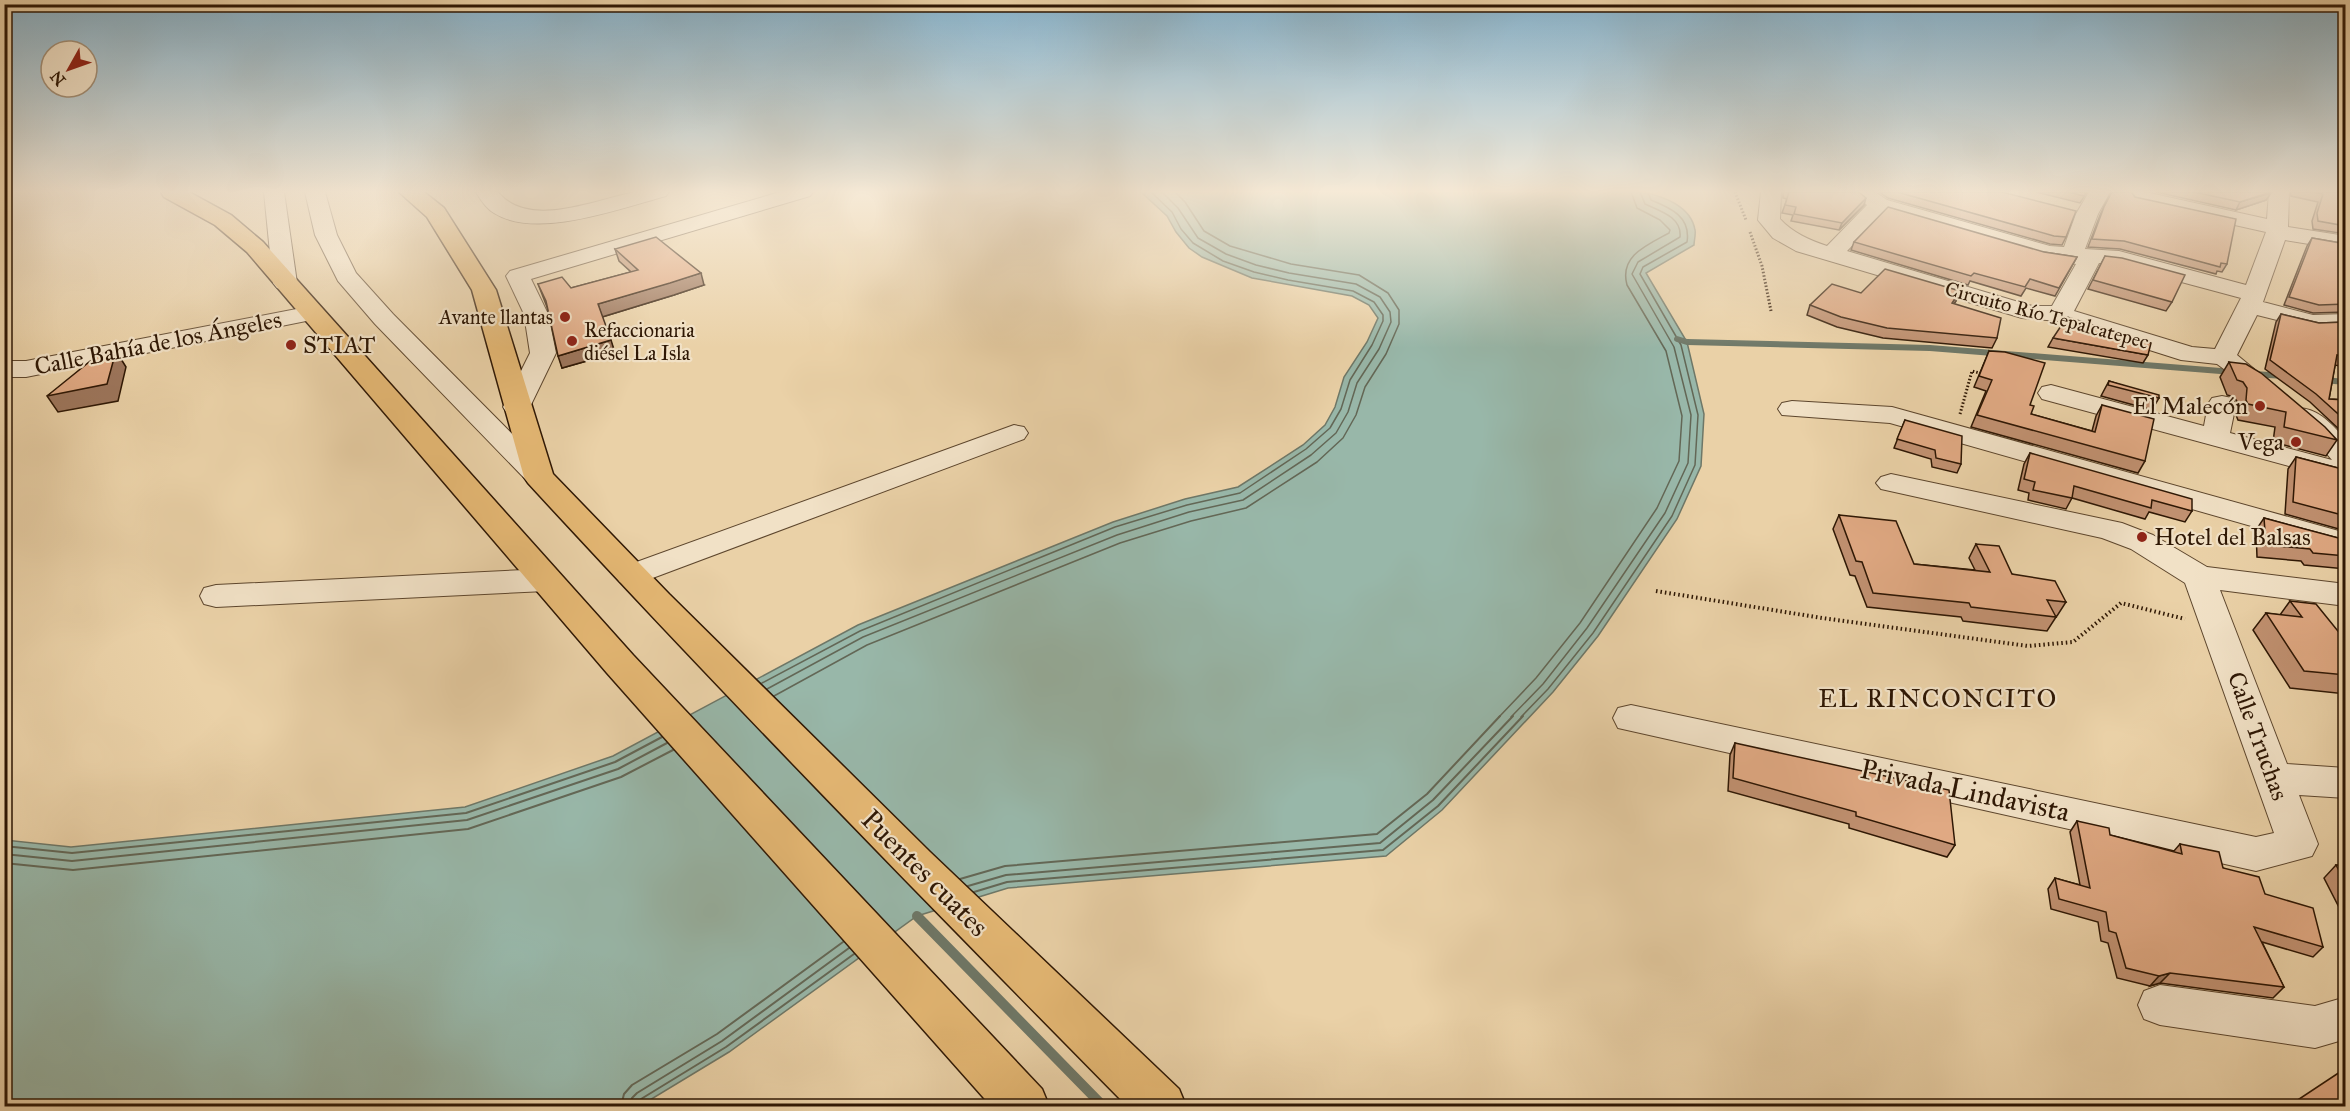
<svg xmlns="http://www.w3.org/2000/svg" width="2350" height="1111" font-family="'IM FELL Great Primer',serif">
	<style>
		.water { fill: #98b7a9; stroke: #6e7767; stroke-width: 1.5 }
		.lines { fill: none; stroke-linecap: round; stroke-linejoin: round }
		.shore-far1 { stroke: #636756; stroke-width: 1.5 }
		.shore { stroke: #636756; stroke-width: 2 }
		.stream-far1 { stroke: #6e7767; stroke-width: 6 }
		.stream { stroke: #6e7767; stroke-width: 10 }
		.minor-casing { stroke: #5d462d; stroke-width: 2 }
		.highway-casing { stroke: #2e1704; stroke-width: 3 }
		.path-far1 { stroke: #2e1704; stroke-width: 3; stroke-dasharray: 1.5 2; stroke-linecap: butt }
		.path { stroke: #2e1704; stroke-width: 4; stroke-dasharray: 1.5 3; stroke-linecap: butt }
		.minor { fill: #f1e1c6; fill-rule: evenodd }
		.highway { fill: #e5b874; fill-rule: evenodd }
		.wall { fill: #c19171; stroke: #2e1704; stroke-width: 1.5 }
		.shaded-wall { fill: #9d765c; stroke: #2e1704; stroke-width: 1.5 }
		.building { fill: #e0a983; stroke: #2e1704; stroke-width: 1.5 }
		.poi-dot { fill: #8f2418; stroke: #f1e1c6; stroke-width: 2 }
		.labels { text-anchor: middle; dominant-baseline: central; stroke-width: 4.5; stroke-linejoin: round; paint-order: stroke }
		.far-street-label { font-size: 20px; fill: #2e1704; stroke: #f1e1c6 }
		.far-poi-label { font-size: 20px; fill: #2e1704; stroke: #f1e1c6; text-anchor: end }
		.street-label { font-size: 24px; fill: #2e1704; stroke: #f1e1c6 }
		.poi-label { font-size: 24px; fill: #2e1704; stroke: #f1e1c6; text-anchor: start }
		.neighbourhood-label { font-size: 26px; letter-spacing: 1.5px; fill: #2e1704; stroke: #f1e1c6 }
		.near-street-label { font-size: 28px; fill: #2e1704; stroke: #f1e1c6 }
	</style>
	<rect width="100%" height="100%" fill="#ead1a7"/>
	<filter id="stains"><feTurbulence type="fractalNoise" baseFrequency=".00333" numOctaves="4"/><feColorMatrix values="0 0 0 0 .2 0 0 0 0 .09 0 0 0 0 .02 0 0 0 .5 -.17"/></filter>
	<radialGradient id="worn" r=".72"><stop offset=".6" stop-color="#630" stop-opacity="0"/><stop offset="1" stop-color="#630" stop-opacity=".3"/></radialGradient>
	<!-- water -->
	<path class="water" d="M1141 192H1642C1663 196 1691 206 1695 230 1696 234 1694 241 1694 245L1646 273 1687 342 1704 414 1701 466 1677 519 1598 636 1553 692 1442 810 1386 856 1008 888 917 916 729 1052 640 1106H5V840L71 847 465 807 613 756 858 625 1113 522 1185 499 1238 487 1303 445 1325 425 1335 407 1344 377 1367 342 1378 318 1369 305 1352 296 1252 278 1202 257 1189 248 1176 232 1167 216Z"/>
	<g class="lines">
		<!-- shore-far1 -->
		<g class="shore-far1">
			<polyline points="762,683 860,631 1115,527 1187,505 1240,493 1306,449 1330,428 1341,409 1350,380 1372,345 1383,321 1383,315 1374,302 1353,291 1288,280 1254,272 1223,261 1193,243 1181,229 1172,212 1151,192"/>
			<polyline points="767,689 863,637 1117,535 1189,512 1243,500 1311,455 1336,433 1348,412 1357,383 1379,349 1391,322 1390,312 1380,297 1356,284 1289,273 1256,265 1226,254 1198,238 1178,208 1162,192"/>
			<polyline points="774,696 867,645 1120,543 1191,521 1246,508 1317,462 1343,438 1356,415 1365,387 1386,354 1399,324 1399,310 1388,293 1359,275 1291,264 1230,246 1204,231 1185,202 1175,192"/>
			<path d="M1499 717 1536 678 1580 623 1657 508 1679 461 1682 416 1666 351 1627 285C1619 256 1647 245 1669 233L1670 230 1660 220 1637 208 1631 192"/>
			<path d="M1511 717 1543 684 1587 628 1665 513 1688 463 1691 415 1674 347 1632 274 1638 262 1680 237C1682 217 1660 211 1645 204L1640 192"/>
			<path d="M1521 717 1548 689 1593 633 1672 516 1695 465 1698 415 1681 345 1640 274 1643 267 1687 242C1691 217 1671 208 1651 200L1648 192"/>
		</g>
		<!-- shore -->
		<g class="shore">
			<polyline points="4,846 72,853 466,813 615,762 662,737"/>
			<polyline points="4,854 72,861 467,820 618,769 667,743"/>
			<polyline points="4,863 73,870 468,829 621,777 673,750"/>
			<polyline points="960,879 1005,866 1377,834 1427,794 1500,716"/>
			<polyline points="968,886 1006,875 1380,843 1433,800 1513,716"/>
			<polyline points="974,892 1007,882 1383,850 1438,806 1523,716"/>
			<polyline points="621,1106 624,1094 632,1085 717,1034 843,942"/>
			<polyline points="630,1106 632,1098 637,1093 722,1041 849,948"/>
			<polyline points="638,1106 641,1099 726,1047 854,954"/>
		</g>
		<!-- stream-far1 -->
		<g class="stream-far1">
			<polyline points="1677,339 1687,342 1930,348 2233,372"/>
			<polyline points="2254,374 2284,376"/>
			<polyline points="2323,380 2346,382"/>
		</g>
		<!-- stream -->
		<polyline class="stream" points="917,916 1103,1106"/>
		<!-- minor casing -->
		<g class="minor-casing">
			<g id="minor">
				<polygon points="264,192 284,192 297,283 293,288 285,290 277,288 273,283"/>
				<polygon points="305,192 325,192 337,235 356,273 393,314 549,471 554,477 549,483 539,486 529,483 375,324 338,281 315,235"/>
				<path d="M476 192H498C528 229 592 201 631 193 643 190 657 192 669 192L666 196C621 208 537 240 494 213 487 209 480 199 476 192Z"/>
				<polygon points="780,192 813,192 810,196 531,279 548,314 556,353 527,413 517,415 507,413 503,407 530,353 524,314 506,276 510,271"/>
				<path d="M1761 192H1781L1780 219C1793 233 1809 240 1827 246L1867 205 1850 192H1875L1887 200 2050 246 2064 247 2076 214 2089 192H2110L2098 214 2085 249 2119 251 2246 285 2266 232 2132 202 2123 192H2145L2267 219 2269 192H2289L2288 227 2346 236V250L2285 240 2263 302 2313 315 2346 314V328L2313 329 2257 315 2237 355 2254 369 2250 375 2241 377 2232 375 2217 364 2181 360 2058 321 2022 318 1796 251 1773 238 1758 220ZM1884 212 2041 258 2076 264 2052 306H2032L1847 251ZM2099 263 2118 265 2241 298 2215 349 2192 347 2074 311Z"/>
				<polygon points="312,306 321,308 324,313 321,318 26,377 4,377 4,361 26,361"/>
				<path d="M2051 385 2204 426 2208 404 2212 398 2222 396 2232 398 2236 404 2230 433 2332 460 2316 441 2288 415 2292 409C2315 404 2332 424 2346 440V476L2336 479 2326 476 2042 399 2038 393 2042 387Z"/>
				<polygon points="1792,401 1892,407 2346,533 2346,553 1890,423 1782,415 1778,409 1782,403"/>
				<polygon points="1014,425 1024,427 1028,433 1024,439 642,582 631,585 620,582 615,575 620,568"/>
				<polygon points="1891,474 2122,523 2153,535 2207,567 2346,584 2346,606 2220,590 2287,764 2346,768 2346,798 2299,795 2318,844 2312,856 2256,871 1618,728 1613,718 1618,708 1631,705 2256,837 2274,833 2185,583 2131,549 2102,538 1881,489 1876,483 1881,477"/>
				<polygon points="546,569 557,573 562,580 557,587 546,591 216,607 204,604 200,596 204,588 216,585"/>
				<polygon points="2160,985 2315,1006 2346,997 2346,1039 2315,1048 2160,1025 2144,1019 2138,1005 2144,991"/>
			</g>
		</g>
		<!-- highway casing -->
		<g class="highway-casing">
			<g id="highway">
				<polygon points="161,192 189,192 231,215 263,242 633,655 1042,1089 1049,1106 991,1106 607,673 247,252 215,225 164,197"/>
				<path d="M399 192H424L444 208 496 290 553 474 669 594 930 852 1179 1089 1186 1106H1127C925 901 723 695 528 483L524 477 472 290 427 217Z"/>
			</g>
		</g>
		<!-- path-far1 -->
		<g class="path-far1">
			<polyline points="1735,192 1746,220"/>
			<polyline points="1750,232 1762,266 1771,311"/>
			<polyline points="1960,414 1972,371 1983,374"/>
		</g>
		<!-- path -->
		<polyline class="path" points="1656,591 1822,618 2028,646 2073,642 2121,603 2185,619"/>
		<!-- minor -->
		<use href="#minor" class="minor"/>
		<!-- highway -->
		<use href="#highway" class="highway"/>
	</g>
	<!-- wall -->
	<g class="wall">
		<polygon points="1783,192 1859,192 1864,205 1839,230 1791,221 1793,215 1782,213 1787,199 1783,198"/>
		<polygon points="1879,192 2002,192 2066,237 2062,245 2050,244 1888,198"/>
		<polygon points="2036,192 2087,192 2080,203"/>
		<polygon points="2111,192 2131,192 2135,197 2227,264 2222,272 2217,271 2216,274 2120,249 2088,247 2100,215"/>
		<polygon points="2156,192 2271,192 2266,200 2236,210"/>
		<polygon points="2290,192 2346,192 2346,234 2313,229 2312,221 2318,202 2291,196"/>
		<polygon points="2312,238 2346,244 2346,312 2313,313 2284,305 2307,246"/>
		<polygon points="1854,242 2044,252 2077,257 2055,296 2026,288 2021,296 1970,281 1968,285 1851,250"/>
		<polygon points="615,249 704,285 674,295 602,317 615,353 562,368 547,307 538,284 571,288 631,272 619,261"/>
		<polygon points="2105,256 2172,302 2166,311 2088,289"/>
		<polygon points="1861,293 1956,301 1954,304 1997,338 1992,348 1883,338 1837,327 1807,315 1810,305"/>
		<polygon points="2281,314 2319,323 2346,322 2346,367 2335,365 2329,399 2346,400 2346,432 2342,432 2310,402 2265,369 2276,322"/>
		<polygon points="2053,338 2148,355 2143,363 2048,347"/>
		<polygon points="1989,351 2030,405 2031,414 2092,431 2096,416 2102,405 2145,461 2138,473 1971,427 1986,391 1974,387"/>
		<polygon points="2229,362 2337,440 2326,456 2273,442 2275,427 2238,420 2236,415 2238,403 2234,397 2227,395 2220,377"/>
		<polygon points="2109,381 2159,398 2152,410 2101,396"/>
		<polygon points="1905,420 1961,464 1957,473 1932,467 1931,459 1894,448"/>
		<polygon points="2030,453 2192,511 2185,522 2149,512 2145,519 2072,498 2066,509 2028,500 2029,493 2018,490 2024,464"/>
		<polygon points="2296,457 2346,470 2346,531 2285,514 2288,469"/>
		<polygon points="1839,515 1914,564 1975,570 1969,558 1976,544 2012,574 2066,602 2057,616 2055,616 2056,617 2047,631 1963,621 1961,617 1867,607 1855,576 1850,575 1833,529"/>
		<polygon points="2264,518 2346,540 2346,569 2304,565 2301,561 2257,557 2256,530"/>
		<polygon points="2290,601 2346,641 2346,694 2290,688 2253,630 2266,613 2280,615"/>
		<polygon points="1735,743 1955,845 1947,857 1849,828 1849,824 1728,791 1730,755"/>
		<polygon points="2077,821 2110,835 2174,851 2180,844 2223,868 2265,894 2323,947 2313,957 2262,942 2284,987 2273,998 2160,983 2150,986 2117,978 2108,943 2101,941 2098,922 2051,909 2048,889 2055,878 2080,885 2070,832"/>
		<polygon points="2336,865 2346,866 2346,921 2324,878"/>
	</g>
	<!-- shaded-wall -->
	<g class="shaded-wall">
		<polygon points="2271,193 2266,200 2236,210 2240,202"/>
		<polygon points="1866,198 1864,205 1839,230 1842,223"/>
		<polygon points="701,273 704,285 674,295 602,317 598,304"/>
		<polygon points="1960,291 1956,301 1947,313 1952,303"/>
		<polygon points="611,340 615,353 562,368 558,356"/>
		<polygon points="116,351 126,367 118,401 58,412 47,396"/>
		<polygon points="2170,973 2160,983 2150,986 2159,976"/>
	</g>
	<!-- building -->
	<g class="building">
		<polygon points="1789,192 1859,192 1866,198 1842,223 1794,214 1796,207 1785,205"/>
		<polygon points="1897,192 2002,192 2076,211 2066,237 2054,236"/>
		<polygon points="2069,192 2086,192 2084,196"/>
		<polygon points="2112,192 2131,192 2135,197 2236,219 2227,264 2221,263 2220,267 2124,241 2092,239 2104,207"/>
		<polygon points="2194,192 2271,192 2240,202"/>
		<polygon points="2313,192 2346,192 2346,226 2318,221 2317,213 2323,194"/>
		<polygon points="1888,207 2044,252 2077,257 2059,288 2030,279 2025,287 1974,273 1971,276 1854,242"/>
		<polygon points="656,237 701,273 670,283 598,304 611,340 558,356 546,301 538,284 562,277 571,288 638,270 615,249"/>
		<polygon points="2312,238 2346,244 2346,304 2319,305 2289,297"/>
		<polygon points="2105,256 2122,258 2185,275 2172,302 2093,280"/>
		<polygon points="1885,269 1960,291 1952,303 2001,318 1997,338 1887,328 1841,317 1810,305 1832,284 1861,293"/>
		<polygon points="2281,314 2319,323 2346,322 2346,357 2337,355 2329,399 2346,400 2346,421 2316,394 2270,360"/>
		<polygon points="2067,317 2151,343 2148,355 2053,338"/>
		<polygon points="116,351 107,384 47,396 99,354"/>
		<polygon points="1989,351 2005,352 2045,363 2030,405 2034,406 2031,414 2095,432 2102,405 2154,419 2145,461 1977,415 1992,380 1979,376"/>
		<polygon points="2229,362 2246,364 2261,373 2325,427 2337,440 2284,427 2286,412 2248,404 2246,400 2247,388 2243,382 2237,380"/>
		<polygon points="2109,381 2159,395 2159,398 2108,385"/>
		<polygon points="1905,420 1962,436 1961,464 1936,458 1935,450 1897,439"/>
		<polygon points="2030,453 2192,499 2192,511 2152,500 2151,508 2074,486 2072,498 2033,490 2035,482 2024,479"/>
		<polygon points="2296,457 2346,470 2346,516 2293,502"/>
		<polygon points="1839,515 1896,521 1914,564 1990,572 1976,544 1999,546 2012,574 2055,581 2066,602 2047,600 2056,617 1971,607 1969,603 1873,593 1862,562 1856,561"/>
		<polygon points="2264,518 2346,540 2346,556 2313,553 2310,549 2266,545"/>
		<polygon points="2290,601 2316,604 2346,641 2346,675 2304,671 2266,613 2302,617"/>
		<polygon points="1735,743 1949,790 1955,845 1856,816 1856,812 1733,778"/>
		<polygon points="2077,821 2109,828 2110,835 2182,854 2180,844 2219,852 2223,868 2259,877 2265,894 2313,908 2323,947 2254,927 2284,987 2170,973 2159,976 2126,968 2116,933 2109,931 2106,912 2059,899 2055,878 2090,888"/>
		<polygon points="2336,865 2346,866 2346,884"/>
		<polygon points="2346,1068 2346,1107 2287,1107"/>
	</g>
	<!-- sky -->
	<linearGradient id="sky" x2="0" y2="1"><stop stop-color="#88b5cf"/><stop offset="0.55" stop-color="#f6ead7"/><stop offset="1" stop-color="#f6ead7" stop-opacity="0"/></linearGradient>
	<rect width="2350" height="348" fill="url(#sky)"/>
	<!-- markers -->
	<g class="poi-dot">
		<circle cx="565" cy="317" r="6"/>
		<circle cx="572" cy="341" r="6"/>
		<circle cx="291" cy="345" r="6"/>
		<circle cx="2260" cy="406" r="6"/>
		<circle cx="2296" cy="442" r="6"/>
		<circle cx="2142" cy="537" r="6"/>
	</g>
	<g class="labels">
		<!-- far-street labels -->
		<g class="far-street-label">
			<text transform="translate(2047 315) rotate(15)">Circuito Río Tepalcatepec</text>
		</g>
		<!-- far-poi labels -->
		<g class="far-poi-label">
			<text x="553" y="317">Avante llantas</text>
			<text x="584" y="330" text-anchor="start">Refaccionaria<tspan x="584" dy="23">diésel La Isla</tspan></text>
		</g>
		<!-- street labels -->
		<g class="street-label">
			<text transform="translate(158 343) rotate(-11)">Calle Bahía de los Ángeles</text>
			<text transform="translate(2258 736) rotate(70)">Calle Truchas</text>
		</g>
		<!-- poi labels -->
		<g class="poi-label">
			<text x="303" y="345">STIAT</text>
			<text x="2248" y="406" text-anchor="end">El Malecón</text>
			<text x="2284" y="442" text-anchor="end">Vega</text>
			<text x="2154" y="537">Hotel del Balsas</text>
		</g>
		<!-- neighbourhood labels -->
		<g class="neighbourhood-label">
			<text x="1938" y="698">EL RINCONCITO</text>
		</g>
		<!-- near-street labels -->
		<g class="near-street-label">
			<text transform="translate(1965 790) rotate(12)">Privada Lindavista</text>
			<text transform="translate(925 873) rotate(45)">Puentes cuates</text>
		</g>
	</g>
	<!-- margin -->
	<rect width="2350" height="1111" fill="none" stroke="#ead1a7" stroke-width="24"/>
	<rect x="6" y="6" width="2338" height="1099" fill="none" stroke="#2e1704" stroke-width="3"/>
	<rect x="12" y="12" width="2326" height="1087" fill="none" stroke="#2e1704" stroke-width="1.5"/>
	<!-- north arrow -->
	<g transform="translate(69 69) rotate(230)"><circle r="28" fill="#f1e1c6" stroke="#a39078" stroke-width="1.5"/>
	<path d="M0-4.5L10 22L0 15L-10 22Z" fill="#8f2418"/>
	<text y="-9" font-size="16" font-weight="bold" text-anchor="middle" fill="#2e1704">N</text>
	</g>
	<rect width="100%" height="100%" filter="url(#stains)"/>
	<rect width="100%" height="100%" fill="url(#worn)"/>
</svg>
